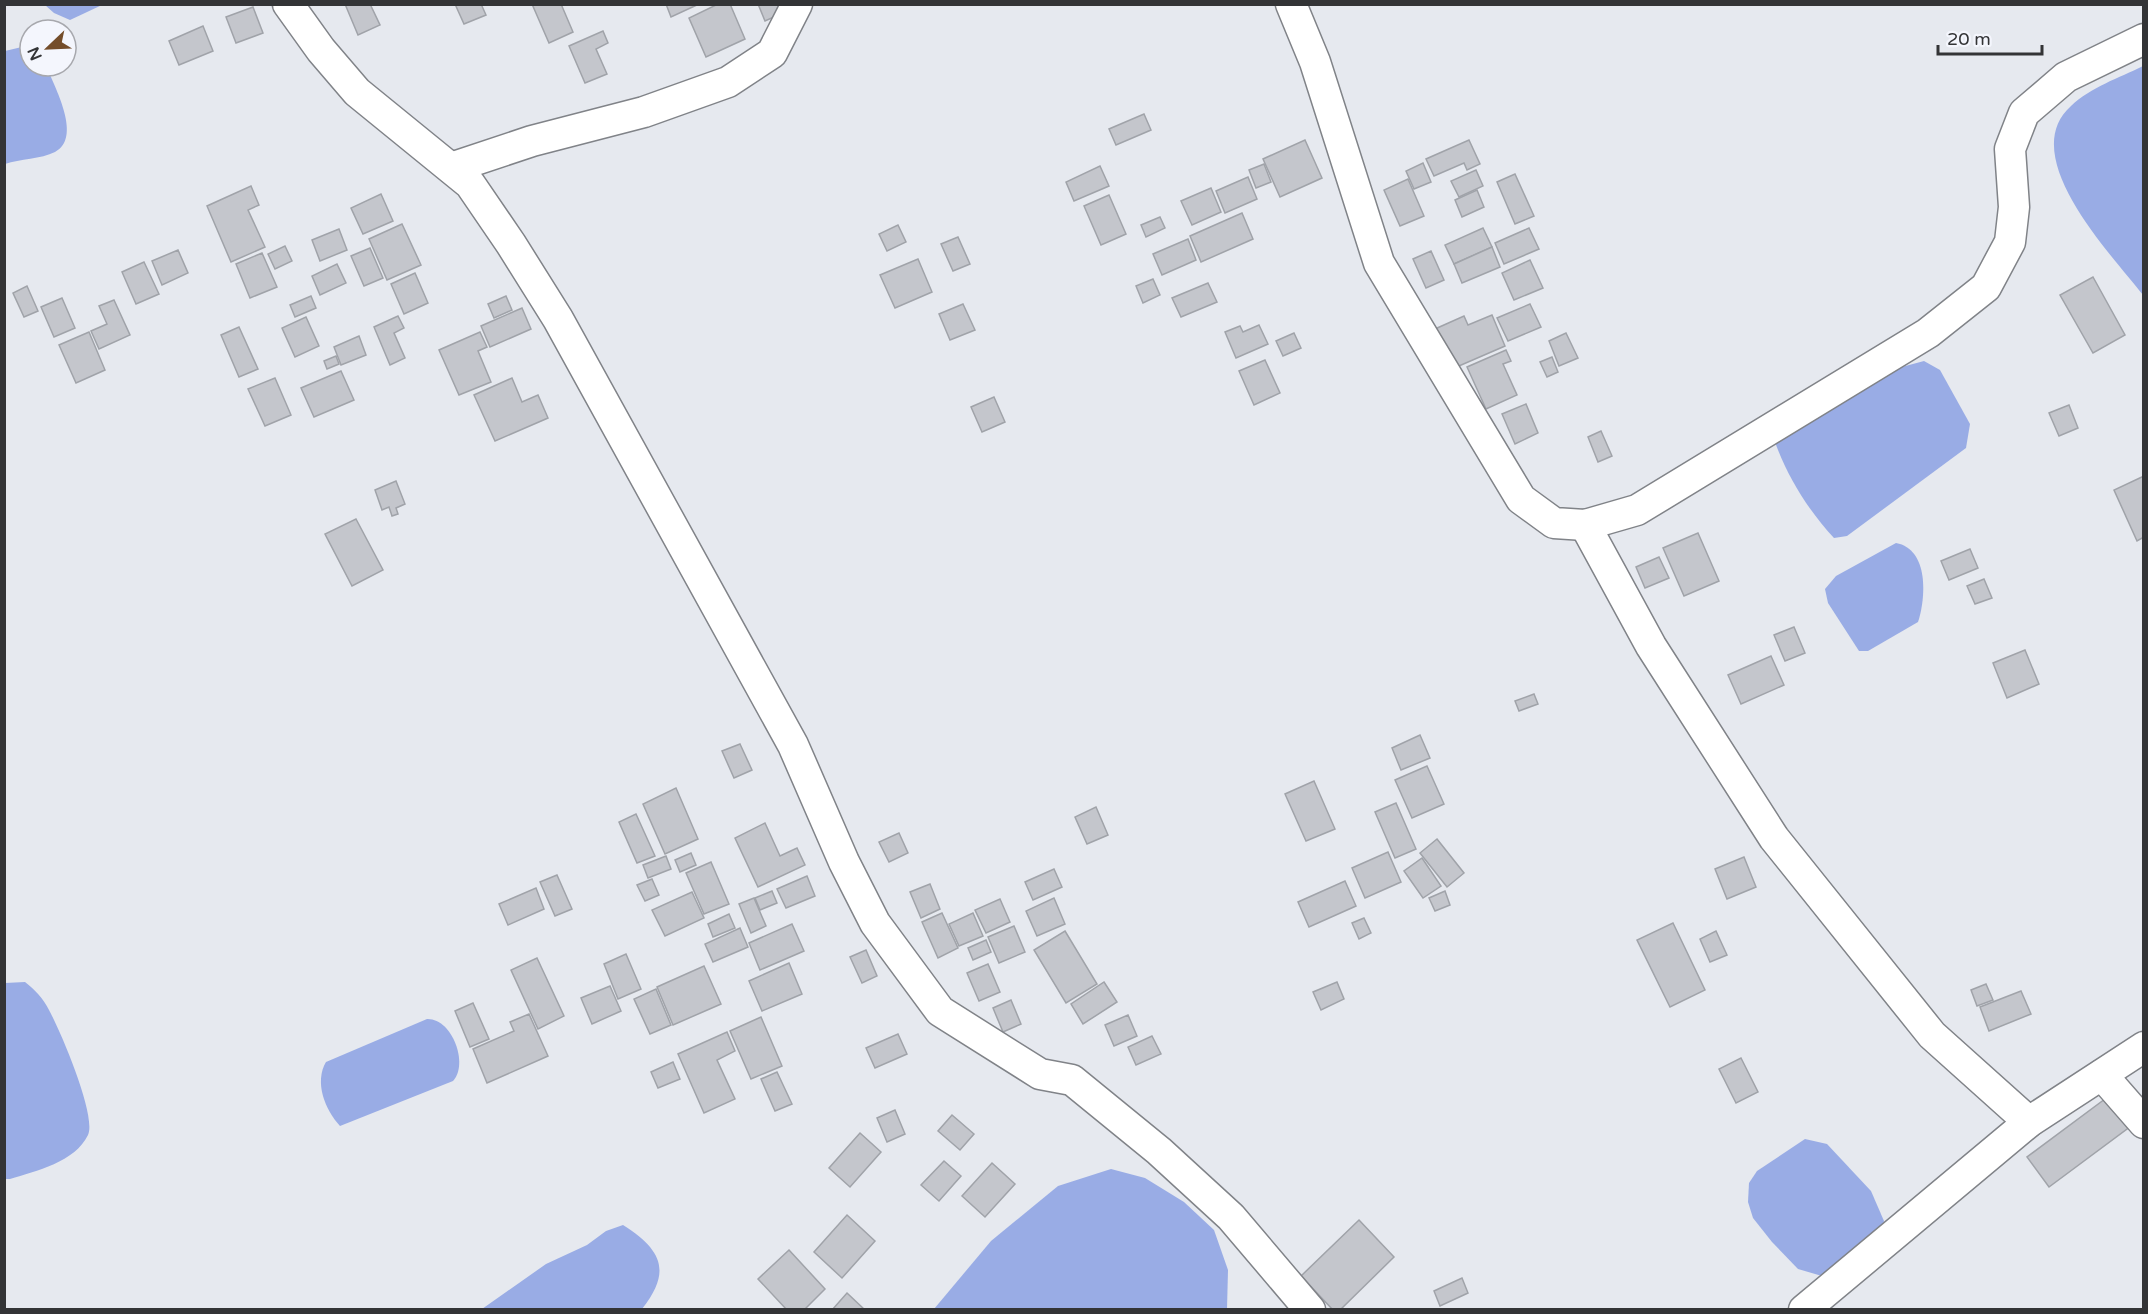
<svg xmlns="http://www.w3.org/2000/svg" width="2148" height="1314" font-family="'Varela Round',sans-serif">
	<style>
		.water { fill: #99ace5 }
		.building { fill: #c4c6cc; stroke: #a0a3a9; stroke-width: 1.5 }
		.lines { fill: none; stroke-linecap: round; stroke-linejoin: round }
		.street-casing { stroke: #808388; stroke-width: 33 }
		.street { stroke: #fff; stroke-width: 30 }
	</style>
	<rect width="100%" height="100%" fill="#e6e9ef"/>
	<!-- water -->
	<g class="water">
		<polygon points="45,5 102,5 70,20 54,13"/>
		<path d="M26 46 30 48V66H46L48 70C56 90 82 138 55 152 41 159 20 159 5 164V51Z"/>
		<path d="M2143 66V295C2112 255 2015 156 2071 106 2091 87 2119 78 2143 66Z"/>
		<path d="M1924 361 1940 370 1970 424 1966 448 1847 536 1834 538C1808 510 1786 475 1774 439L1898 368Z"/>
		<path d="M1896 543C1929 549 1926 598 1918 622L1868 651H1859L1828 603 1825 589 1836 576Z"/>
		<path d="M25 982C35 990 43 998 49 1010 60 1030 97 1116 88 1135 75 1162 36 1171 10 1179H4L5 983Z"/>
		<path d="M427 1019C452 1018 469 1064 453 1081L340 1126C325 1110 314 1082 326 1062Z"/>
		<polygon points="1805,1139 1827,1144 1871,1191 1884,1221 1881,1232 1822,1276 1798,1269 1772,1242 1753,1218 1748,1202 1749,1183 1757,1171"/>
		<polygon points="1111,1169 1145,1178 1184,1202 1214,1230 1228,1270 1227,1309 934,1309 991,1241 1058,1186"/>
		<path d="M623 1225C662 1250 672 1271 642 1309H482L546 1264 587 1245 606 1231Z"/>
	</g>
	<!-- building -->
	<g class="building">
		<polygon points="345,4 370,4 380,25 358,35"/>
		<polygon points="455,4 481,4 486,15 464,24"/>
		<polygon points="532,4 561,4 573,32 549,43"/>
		<polygon points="666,4 699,4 671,17"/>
		<polygon points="718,4 730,4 745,39 706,57 689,18"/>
		<polygon points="758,4 793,4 794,8 765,21"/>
		<polygon points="253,7 263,33 236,43 226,17"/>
		<polygon points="203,26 213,51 179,65 169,41"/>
		<polygon points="603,31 608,43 596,49 607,74 585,83 569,46"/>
		<polygon points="1144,114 1151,130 1116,145 1109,129"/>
		<polygon points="1305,140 1322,178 1280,197 1263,159"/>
		<polygon points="1469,140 1480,164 1467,170 1464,163 1434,176 1426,159"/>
		<polygon points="1423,163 1431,182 1414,189 1406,171"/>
		<polygon points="1264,164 1271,182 1256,188 1249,170"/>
		<polygon points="1100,166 1109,186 1074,201 1066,182"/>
		<polygon points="1476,170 1483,186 1459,197 1451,181"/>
		<polygon points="1515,174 1534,216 1515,224 1497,182"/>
		<polygon points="1248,177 1257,199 1225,213 1216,191"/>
		<polygon points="1408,179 1424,216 1400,226 1384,190"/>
		<polygon points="251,186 259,205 248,210 265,247 231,262 207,206"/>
		<polygon points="1211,188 1221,212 1192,225 1181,201"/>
		<polygon points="1477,190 1484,207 1462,217 1455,200"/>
		<polygon points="381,194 393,221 363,234 351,208"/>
		<polygon points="1109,195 1126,234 1101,245 1084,206"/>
		<polygon points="1242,213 1253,239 1201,262 1190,236"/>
		<polygon points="1160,217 1165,228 1146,237 1141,225"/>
		<polygon points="402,224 421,265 387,280 369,239"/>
		<polygon points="898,225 906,242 887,251 879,234"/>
		<polygon points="1483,228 1492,247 1454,264 1445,245"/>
		<polygon points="1529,228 1539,249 1504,264 1495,243"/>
		<polygon points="339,229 347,250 320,261 312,240"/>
		<polygon points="958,237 970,264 953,271 941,244"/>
		<polygon points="1188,239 1196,260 1162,275 1153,254"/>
		<polygon points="285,246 292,261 275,269 268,254"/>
		<polygon points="1492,247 1500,267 1462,283 1454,264"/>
		<polygon points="370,248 383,278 364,286 351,256"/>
		<polygon points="178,250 188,273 162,285 152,261"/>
		<polygon points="1431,251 1444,280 1426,288 1413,259"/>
		<polygon points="262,253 277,287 250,298 236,264"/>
		<polygon points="918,259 932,292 895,308 880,275"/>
		<polygon points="1530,260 1543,288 1514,300 1502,273"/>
		<polygon points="144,262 159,294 136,304 122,272"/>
		<polygon points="337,264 346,283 320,295 312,276"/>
		<polygon points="415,273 428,303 404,314 391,284"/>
		<polygon points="2093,277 2125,335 2093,353 2060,295"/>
		<polygon points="1153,279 1160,295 1143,303 1136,286"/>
		<polygon points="1208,283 1217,302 1181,317 1172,298"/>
		<polygon points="27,286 38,311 24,317 13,293"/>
		<polygon points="311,296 316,308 295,317 290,305"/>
		<polygon points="506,296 512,310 494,318 488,304"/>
		<polygon points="62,298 75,328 54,337 41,307"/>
		<polygon points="114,300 130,335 99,349 91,331 107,324 99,306"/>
		<polygon points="963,304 975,330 950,340 939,314"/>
		<polygon points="1530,304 1541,327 1508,341 1497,318"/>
		<polygon points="522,308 531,329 490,347 481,326"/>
		<polygon points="1492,315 1505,346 1452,369 1435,329 1464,316 1468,325"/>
		<polygon points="398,316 404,328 394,333 405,358 390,365 374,327"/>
		<polygon points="306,317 319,346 295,357 282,328"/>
		<polygon points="1259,325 1268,344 1236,358 1225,332 1240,326 1243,332"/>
		<polygon points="239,327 258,369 239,377 221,335"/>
		<polygon points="89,332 105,370 76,383 59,345"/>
		<polygon points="480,332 487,347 478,351 491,382 459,395 439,350"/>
		<polygon points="1294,333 1301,348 1283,356 1276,341"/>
		<polygon points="1566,333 1578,358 1559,366 1549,341"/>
		<polygon points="359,336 366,355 341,365 334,347"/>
		<polygon points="1506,350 1511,361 1503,364 1517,395 1486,409 1467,367"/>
		<polygon points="336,356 339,364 327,369 324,361"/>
		<polygon points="1552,357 1558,372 1547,377 1540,362"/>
		<polygon points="1265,360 1280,393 1254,405 1239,371"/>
		<polygon points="341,371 354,400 314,417 301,388"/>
		<polygon points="275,378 291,415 265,426 248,389"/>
		<polygon points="512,378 522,402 538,395 548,418 495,441 474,395"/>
		<polygon points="994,397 1005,422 982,432 971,407"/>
		<polygon points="1526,404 1538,433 1515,444 1502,414"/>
		<polygon points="2069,405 2078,428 2059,436 2049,413"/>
		<polygon points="1601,431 1612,456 1598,462 1588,437"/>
		<polygon points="2144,476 2144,537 2137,541 2114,490"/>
		<polygon points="396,481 405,504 396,508 398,514 392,516 389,507 382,510 375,490"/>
		<polygon points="356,519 383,570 352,586 325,534"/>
		<polygon points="1698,533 1719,581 1684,596 1663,548"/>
		<polygon points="1970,549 1978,568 1949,580 1941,561"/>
		<polygon points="1659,557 1669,578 1645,588 1636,567"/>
		<polygon points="1984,579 1992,598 1975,604 1967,586"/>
		<polygon points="1794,627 1805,653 1785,661 1774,635"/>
		<polygon points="2025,650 2039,684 2007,698 1993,663"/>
		<polygon points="1771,656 1784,685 1741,704 1728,675"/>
		<polygon points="1534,694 1538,704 1519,711 1515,701"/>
		<polygon points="1420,735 1430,758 1401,770 1392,748"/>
		<polygon points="740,744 752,770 734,778 722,751"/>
		<polygon points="1427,766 1444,804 1412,818 1395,780"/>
		<polygon points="1314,781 1335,829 1306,841 1285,794"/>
		<polygon points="676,788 698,839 665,854 643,804"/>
		<polygon points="1396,803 1416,849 1395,858 1375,812"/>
		<polygon points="1096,807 1108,835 1087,844 1075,817"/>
		<polygon points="636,814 655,856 637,863 619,822"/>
		<polygon points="765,823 780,856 797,848 805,865 758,887 735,838"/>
		<polygon points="899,833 908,853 889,862 879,842"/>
		<polygon points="1437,839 1464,873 1447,887 1420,853"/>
		<polygon points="1388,852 1401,882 1365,898 1352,868"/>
		<polygon points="691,853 696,865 680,872 675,860"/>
		<polygon points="666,856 671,869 648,878 643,865"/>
		<polygon points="1744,857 1756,887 1727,899 1715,869"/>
		<polygon points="1422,858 1441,886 1423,898 1404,871"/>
		<polygon points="711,862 729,904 704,914 686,873"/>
		<polygon points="1054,869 1062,887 1033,900 1025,882"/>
		<polygon points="557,875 572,909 555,916 540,882"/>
		<polygon points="807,876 815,896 786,908 777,889"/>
		<polygon points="652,879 659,895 645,901 637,885"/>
		<polygon points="1345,881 1356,906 1309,927 1298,902"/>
		<polygon points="930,884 940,909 921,918 910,892"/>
		<polygon points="536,888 544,909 508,925 499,904"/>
		<polygon points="772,891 777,903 760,910 755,898"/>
		<polygon points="1445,891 1450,905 1435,911 1429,898"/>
		<polygon points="692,892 704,918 665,936 652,910"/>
		<polygon points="754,898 766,926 751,933 739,904"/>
		<polygon points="1054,898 1065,924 1037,936 1026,911"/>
		<polygon points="1000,899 1010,922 986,933 975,910"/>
		<polygon points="942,913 958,948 938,958 922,922"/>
		<polygon points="973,913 983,936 959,946 949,924"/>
		<polygon points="729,914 735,928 713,937 708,924"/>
		<polygon points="1364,918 1371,933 1359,939 1352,923"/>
		<polygon points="1673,923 1705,990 1670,1007 1637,940"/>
		<polygon points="792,924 804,951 760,970 749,943"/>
		<polygon points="1014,926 1025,952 999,963 988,937"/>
		<polygon points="740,928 748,947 713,962 705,944"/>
		<polygon points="1065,931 1097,984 1066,1003 1034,950"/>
		<polygon points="1716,931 1727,955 1710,962 1700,939"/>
		<polygon points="986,940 991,952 973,960 968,948"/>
		<polygon points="866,950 877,976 862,983 850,957"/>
		<polygon points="626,954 641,989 618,999 604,964"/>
		<polygon points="537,958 564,1016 538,1029 511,970"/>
		<polygon points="789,963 802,994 762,1011 749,981"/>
		<polygon points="988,964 1000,992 979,1001 967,973"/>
		<polygon points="704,966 721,1004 673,1025 657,987"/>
		<polygon points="1104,982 1117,1002 1083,1024 1071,1004"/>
		<polygon points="1337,982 1344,999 1321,1010 1313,992"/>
		<polygon points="1986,984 1993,1000 1977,1006 1971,990"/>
		<polygon points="610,986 621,1011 592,1024 581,998"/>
		<polygon points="656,989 671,1025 650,1034 634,999"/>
		<polygon points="2021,991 2031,1014 1989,1031 1980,1007"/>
		<polygon points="1011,1000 1021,1024 1003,1032 993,1008"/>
		<polygon points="473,1003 489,1039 470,1047 455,1011"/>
		<polygon points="529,1014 548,1056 487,1083 473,1049 514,1031 510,1022"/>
		<polygon points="1128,1015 1137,1036 1114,1046 1105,1025"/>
		<polygon points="761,1017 782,1066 751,1079 730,1031"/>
		<polygon points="727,1032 735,1051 717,1060 735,1099 704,1113 678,1054"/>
		<polygon points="898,1034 907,1054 875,1068 866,1048"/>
		<polygon points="1152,1036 1161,1054 1136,1065 1128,1047"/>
		<polygon points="1741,1058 1758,1092 1736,1103 1719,1069"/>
		<polygon points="673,1062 680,1079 658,1088 651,1072"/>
		<polygon points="777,1072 792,1104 775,1111 761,1079"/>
		<polygon points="2109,1096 2131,1126 2049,1187 2027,1157"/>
		<polygon points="895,1110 905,1134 887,1142 877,1118"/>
		<polygon points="952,1115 974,1134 960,1150 938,1131"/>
		<polygon points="860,1133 881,1152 850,1187 829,1168"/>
		<polygon points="944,1161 961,1176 939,1201 921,1185"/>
		<polygon points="992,1163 1015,1184 985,1217 962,1196"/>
		<polygon points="847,1215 875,1241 842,1278 814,1252"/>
		<polygon points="1359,1220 1394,1257 1340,1310 1333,1310 1301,1276"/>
		<polygon points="789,1250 825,1289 804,1310 787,1310 758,1279"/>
		<polygon points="1462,1278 1468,1293 1440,1306 1434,1291"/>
		<polygon points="847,1293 865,1310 832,1310"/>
	</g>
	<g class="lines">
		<!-- street casing -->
		<g class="street-casing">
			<g id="street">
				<polyline points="288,4 321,50 357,92 470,184 511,244 558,319 793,745 844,862 875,923 940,1011 1040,1074 1072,1080 1159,1151 1231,1217 1310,1310"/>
				<polyline points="1291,4 1315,62 1379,263 1521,499 1554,523 1585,525 1637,510 1928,333 1986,287 2010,242 2014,207 2010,149 2024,113 2066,77 2144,39"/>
				<polyline points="451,168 532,141 644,112 728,82 772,53 797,4"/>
				<polyline points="1585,525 1651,646 1774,838 1932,1035 2029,1122"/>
				<polyline points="2102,1075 2144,1123"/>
				<polyline points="1804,1310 2029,1122 2144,1047"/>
			</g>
		</g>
		<!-- street -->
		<use href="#street" class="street"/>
	</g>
	<!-- border -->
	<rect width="2148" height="1314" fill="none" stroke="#333436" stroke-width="12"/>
	<!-- north arrow -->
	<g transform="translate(48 48) rotate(247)"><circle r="28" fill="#f4f6fd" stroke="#a7a8ad" stroke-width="1.5"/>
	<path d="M0-4.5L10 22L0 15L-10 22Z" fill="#744d2a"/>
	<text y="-9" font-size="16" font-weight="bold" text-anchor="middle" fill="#333436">N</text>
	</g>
	<!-- scale -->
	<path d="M1938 45v9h104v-9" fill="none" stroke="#333436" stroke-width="3"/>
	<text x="1947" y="45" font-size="18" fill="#333436" stroke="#f4f6fd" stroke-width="4.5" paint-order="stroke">20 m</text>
</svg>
